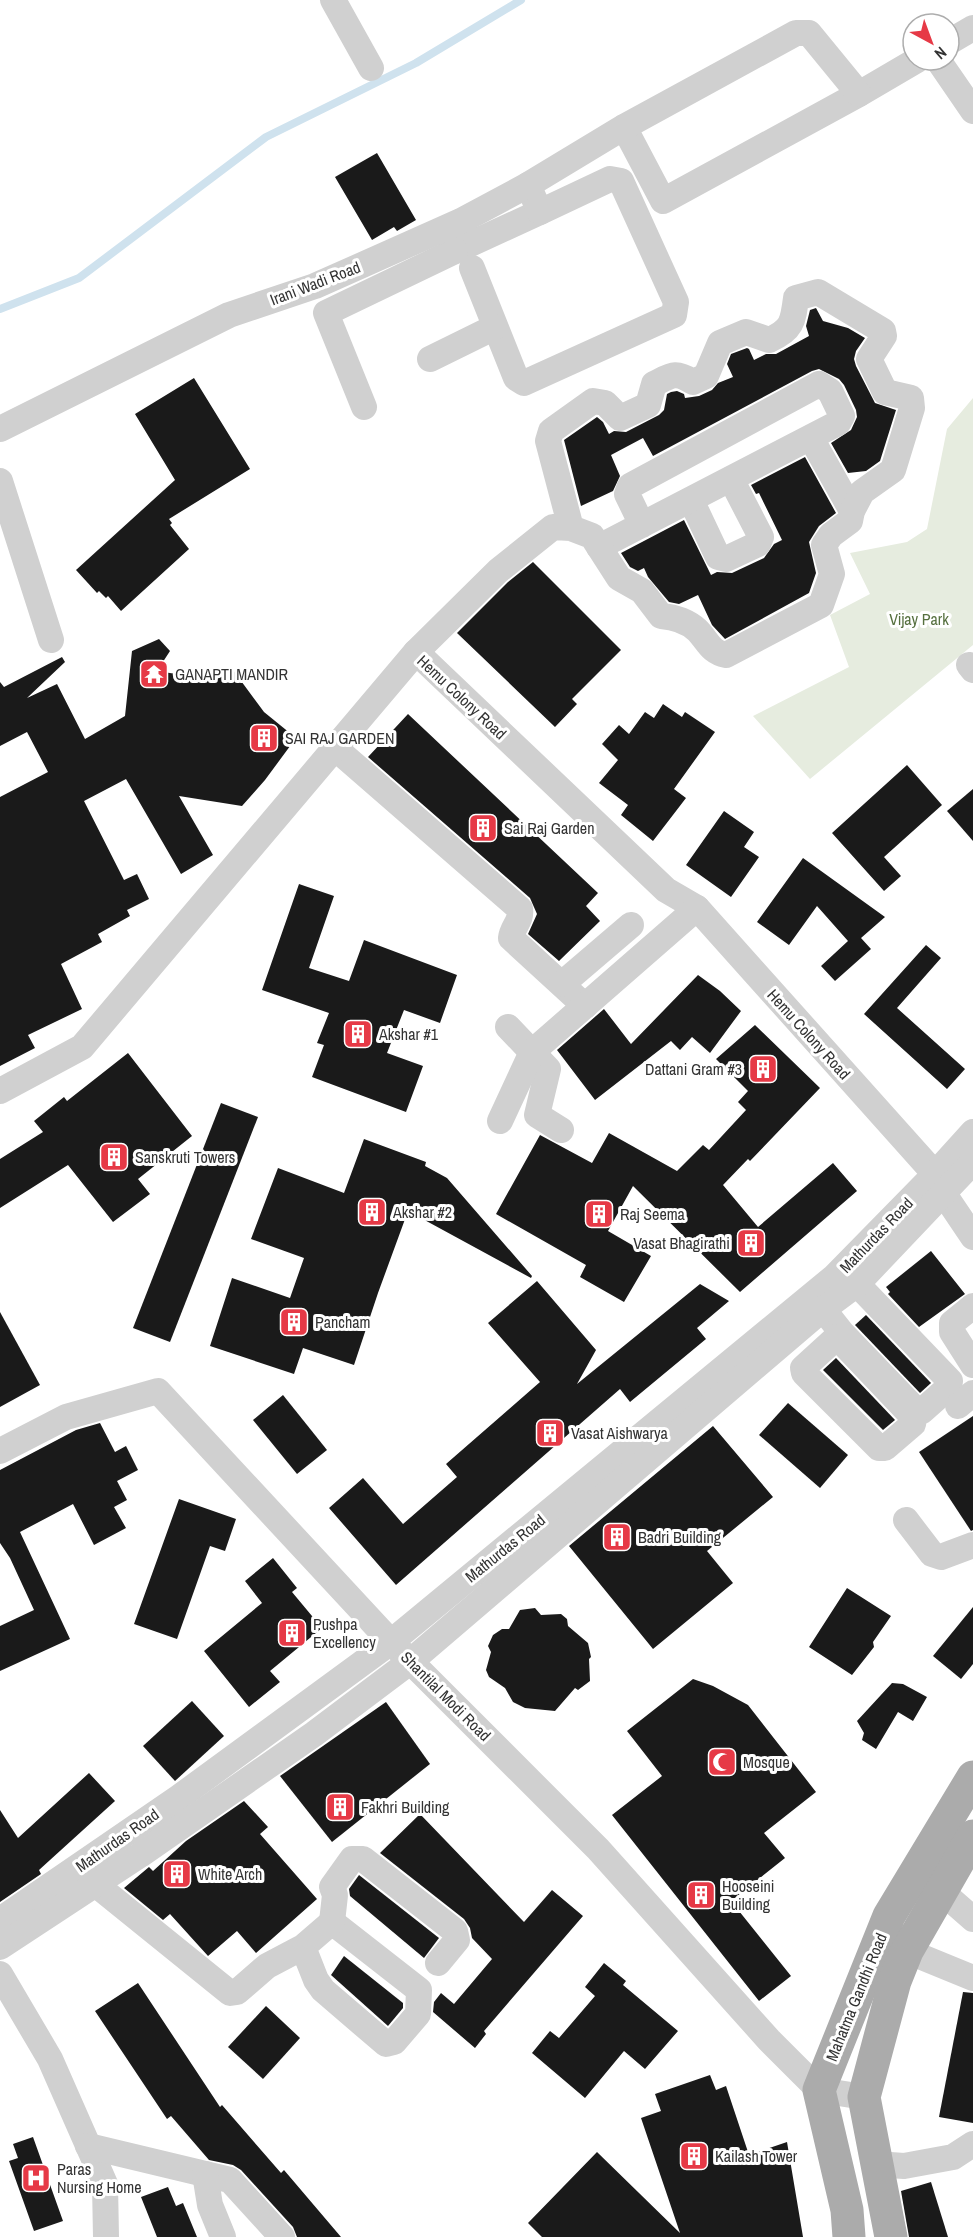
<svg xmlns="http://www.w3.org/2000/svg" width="973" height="2237" font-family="'Archivo Narrow',sans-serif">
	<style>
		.green { fill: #e6ecdf }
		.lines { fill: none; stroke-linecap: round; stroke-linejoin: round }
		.stream { stroke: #cfe2ee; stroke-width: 8 }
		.building { fill: #1a1a1a }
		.minor { stroke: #d0d0d0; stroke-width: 26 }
		.major { stroke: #ababab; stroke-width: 33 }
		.labels { text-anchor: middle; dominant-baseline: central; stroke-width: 6; stroke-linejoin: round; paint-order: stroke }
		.street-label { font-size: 16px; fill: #333; stroke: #fff }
		.park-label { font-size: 16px; fill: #56703f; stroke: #fff }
		.poi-label { font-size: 16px; fill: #333; stroke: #fff; text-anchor: start }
	</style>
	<rect width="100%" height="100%" fill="#fff"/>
	<!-- green -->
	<polygon class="green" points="973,398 973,645 810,779 753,716 849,667 830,615 870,594 850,553 907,542 927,529 947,429"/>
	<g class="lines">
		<!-- stream -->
		<polyline class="stream" points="0,309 79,278 266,137 416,63 521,0"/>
	</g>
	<!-- building -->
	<g class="building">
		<polygon points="377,153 416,220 397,231 394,227 372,240 335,177"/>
		<polygon points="816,308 823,321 848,328 865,338 856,351 854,359 856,366 875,403 896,410 880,461 866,471 848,473 831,443 851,430 857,417 856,410 844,385 839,379 819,369 812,371 653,456 643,438 611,455 620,476 613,491 581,506 564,440 597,417 603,422 609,434 614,431 626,432 659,415 664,410 667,394 671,392 677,391 684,394 685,398 699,396 712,390 718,383 733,377 727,364 731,354 747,348 749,349 754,360 766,354 776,354 809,336 806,326 810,310"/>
		<polygon points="194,378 250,469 169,519 172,523 170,525 189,549 121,611 108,596 106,598 99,591 97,593 76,570 175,480 135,414"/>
		<polygon points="805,457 836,513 819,526 809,542 816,573 809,593 725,639 712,625 698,595 679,604 669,602 648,577 644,568 638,571 630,567 621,553 684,520 711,575 717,572 732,573 764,558 774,544 782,540 759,493 756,494 751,485"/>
		<polygon points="533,562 621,650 572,699 577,704 555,727 457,633 508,582"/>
		<polygon points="159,639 170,651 157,671 215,680 233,670 264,712 296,738 265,780 242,806 179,796 213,855 181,874 126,779 84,801 124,880 137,874 149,899 127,910 130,916 98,934 102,942 61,964 82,1009 28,1035 35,1048 0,1066 0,797 48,772 27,732 0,746 0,682 4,687 62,657 65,662 27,698 57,684 85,739 125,716 132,651"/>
		<polygon points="663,704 682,717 685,712 715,732 674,789 686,798 653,841 621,815 628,805 599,783 618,760 602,744 619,725 629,734 645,712 654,718"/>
		<polygon points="408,714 598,893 586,906 600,921 559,961 528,934 537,914 530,898 368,757"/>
		<polygon points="907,765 942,805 884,857 901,876 884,891 832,833"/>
		<polygon points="973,789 973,841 947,811"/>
		<polygon points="724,811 754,832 744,847 759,857 731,897 686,865"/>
		<polygon points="803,858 885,917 861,938 871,949 835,981 821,966 848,941 817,906 789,945 757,922"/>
		<polygon points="299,884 334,896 309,968 349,981 364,940 457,975 440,1023 404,1010 387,1053 423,1066 406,1112 312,1077 324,1045 317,1043 329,1013 262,990"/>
		<polygon points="926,945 941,958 897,1008 965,1069 947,1089 864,1014"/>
		<polygon points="698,975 720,991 741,1011 710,1053 692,1037 680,1050 671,1041 595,1100 557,1050 604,1009 631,1044"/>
		<polygon points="755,1025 820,1088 750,1161 748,1159 723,1185 758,1227 833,1163 857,1191 740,1292 633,1186 608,1231 651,1256 624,1302 580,1277 586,1265 496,1214 540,1135 592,1163 609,1133 677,1171 703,1145 709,1150 746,1110 738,1102 748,1091 716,1059"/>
		<polygon points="128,1053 192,1136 138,1179 150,1194 113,1222 68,1165 0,1208 0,1159 43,1132 34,1121 64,1097 67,1101"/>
		<polygon points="221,1103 258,1117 170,1342 133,1328"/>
		<polygon points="364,1139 426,1162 425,1166 447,1178 532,1276 531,1278 408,1211 378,1293 354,1365 303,1348 294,1374 210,1346 232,1278 290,1298 304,1258 251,1239 278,1168 344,1193"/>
		<polygon points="931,1251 965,1294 919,1327 888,1294 890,1292 886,1287"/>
		<polygon points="537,1281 596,1350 577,1384 700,1284 729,1301 697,1328 706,1339 630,1402 620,1389 396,1585 329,1508 363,1478 403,1524 457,1477 446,1464 540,1382 488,1323"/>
		<polygon points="0,1312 40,1385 0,1407"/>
		<polygon points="866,1315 931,1383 920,1393 855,1325"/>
		<polygon points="836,1358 895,1420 883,1430 823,1370"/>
		<polygon points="283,1395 327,1450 297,1474 253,1420"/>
		<polygon points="788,1403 848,1455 820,1488 759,1435"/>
		<polygon points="973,1416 973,1530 971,1531 919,1452"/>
		<polygon points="100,1423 115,1452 126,1446 138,1470 117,1481 127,1500 114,1507 126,1528 94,1545 73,1504 20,1532 70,1639 0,1671 0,1626 34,1610 10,1558 0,1543 0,1470 76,1430"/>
		<polygon points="713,1426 773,1497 707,1551 733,1583 653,1649 569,1546"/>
		<polygon points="179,1499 236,1519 225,1551 210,1546 177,1639 134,1624"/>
		<polygon points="273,1558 297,1588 292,1592 322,1628 270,1671 280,1682 249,1707 204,1651 262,1603 245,1581"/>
		<polygon points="847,1588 891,1616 873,1642 874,1647 852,1675 809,1647"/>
		<polygon points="973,1607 973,1664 961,1679 933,1656"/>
		<polygon points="535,1608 541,1615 561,1614 567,1619 568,1626 588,1643 591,1657 589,1659 590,1681 578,1690 575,1688 555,1711 525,1708 513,1702 505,1688 489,1677 486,1670 491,1652 488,1646 493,1635 502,1629 509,1629 520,1610"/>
		<polygon points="693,1679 713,1686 748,1705 816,1792 764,1833 785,1858 731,1901 791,1976 759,2001 612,1815 662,1776 627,1731"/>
		<polygon points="892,1683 903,1684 927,1697 913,1721 898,1712 876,1749 862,1740 864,1733 857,1721"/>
		<polygon points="192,1701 224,1736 175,1781 143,1746"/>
		<polygon points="386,1702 430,1764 332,1842 280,1776"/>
		<polygon points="89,1773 115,1801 39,1870 41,1874 0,1902 0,1810 18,1838"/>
		<polygon points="244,1801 268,1827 260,1834 317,1899 256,1953 237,1931 208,1956 170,1914 163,1920 124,1888 149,1867 153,1871 186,1841"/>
		<polygon points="420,1814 524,1922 552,1890 583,1916 484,2031 486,2034 475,2048 433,2012 434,2002 441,1993 454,2004 492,1959 472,1938 470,1928 464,1919 380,1853"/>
		<polygon points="359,1875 439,1938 424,1958 350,1896 349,1889"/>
		<polygon points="344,1956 403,2003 403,2008 388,2026 331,1975"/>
		<polygon points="604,1963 626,1981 623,1985 678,2031 645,2069 624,2051 585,2098 532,2053 550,2031 559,2038 595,1996 585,1987"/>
		<polygon points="138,1983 220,2107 222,2105 281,2173 284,2170 341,2237 297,2237 293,2227 241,2170 233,2165 209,2160 171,2116 167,2119 95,2011"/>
		<polygon points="963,1992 973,1993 973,2123 939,2117"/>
		<polygon points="266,2006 300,2038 263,2079 228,2047"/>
		<polygon points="710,2075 716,2090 726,2086 749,2155 787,2142 803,2237 542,2237 528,2223 597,2152 680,2233 641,2118 661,2111 655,2094"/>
		<polygon points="33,2137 63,2221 34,2231 9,2161 18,2158 13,2144"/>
		<polygon points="931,2182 948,2237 909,2237 901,2191"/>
		<polygon points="168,2187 176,2206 183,2203 197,2237 157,2237 141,2197"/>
	</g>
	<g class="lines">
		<!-- minor -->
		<g class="minor">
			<polyline points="333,0 371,68"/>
			<polyline points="949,42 973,28"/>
			<polyline points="938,60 973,111"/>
			<polyline points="624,127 663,201 859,94 917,60"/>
			<polyline points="449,237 455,251 540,212"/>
			<polyline points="472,268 516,378 524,383 674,315 676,302 621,181 610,179 540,212 528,185"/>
			<polyline points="430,359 495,327"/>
			<polyline points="364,407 326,313 455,251"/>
			<polyline points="0,429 229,315 315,286 461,221 528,185 624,127 796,33 809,33 859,94"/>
			<polyline points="811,438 852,511"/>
			<polyline points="0,481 51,640"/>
			<polyline points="691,500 718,557 726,559 758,544 761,537 731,479"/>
			<polyline points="599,547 838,423 842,416 830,391 819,384 630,486 627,494 642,525"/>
			<polyline points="416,652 666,890 697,908 935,1174 944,1194 973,1237"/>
			<polyline points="969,665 973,670"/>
			<path d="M335 748 520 909C522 921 512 927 511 938L585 1006"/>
			<polyline points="562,984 631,925"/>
			<polyline points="508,1027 548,1069 537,1115 561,1130"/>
			<path d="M0 1091 82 1047 416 652 498 571 553 527 571 528 592 536 619 578 642 591 661 616C674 617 687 621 697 630 708 641 710 652 726 655L821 605 832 574 824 545 831 535 850 521 852 511 862 492 893 470 912 408 911 398 885 392 869 359 884 336 883 331 818 292 796 298C793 322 792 330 769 340L746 332 720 343 706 376 693 382C675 371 672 375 654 384L648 405 620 418 605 403 593 401 551 431 548 441 571 528"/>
			<polyline points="500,1121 532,1052 697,908"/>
			<polyline points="973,1306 952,1323 952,1332 973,1365"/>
			<polyline points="823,1309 842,1333 917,1411 922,1411 949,1387 950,1381 857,1284"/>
			<polygon points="837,1337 914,1418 913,1424 885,1448 879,1448 804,1373 803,1368"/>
			<polyline points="958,1406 973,1393"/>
			<polyline points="0,1451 66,1417 158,1391 391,1642 598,1849 769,2040 819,2090 864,2097"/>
			<polyline points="906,1520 932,1554 941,1557 973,1545"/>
			<polyline points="84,1875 230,1993 237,1992 267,1966 303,1947 332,1922 419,1990 418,2014 394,2042 386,2044 323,1990 316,1980 303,1947"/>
			<polyline points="941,1891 973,1919"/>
			<polyline points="0,1920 178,1798 391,1642 834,1277 935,1174 973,1132"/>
			<polyline points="332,1922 335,1895 332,1887 352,1859 363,1859 455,1931 457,1940 438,1963"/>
			<polyline points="0,1947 140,1855 314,1734 411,1661 818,1313 857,1284 973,1162"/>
			<polyline points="907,1951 973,1978"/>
			<polyline points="0,1974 50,2059 105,2184 106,2237"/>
			<polyline points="88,2146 230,2180 282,2237"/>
			<polyline points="876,2164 904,2166 953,2157 973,2144"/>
			<polyline points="205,2174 210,2205 223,2237"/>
		</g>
		<!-- major -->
		<g class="major">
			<polyline points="849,2237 847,2210 819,2090 889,1916 973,1777"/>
			<polyline points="891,2237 864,2097 895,1981 907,1951 973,1836"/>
		</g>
	</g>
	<!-- icons -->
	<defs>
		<g id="temple-square" transform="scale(1.5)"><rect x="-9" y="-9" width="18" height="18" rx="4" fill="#e63946" stroke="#fff"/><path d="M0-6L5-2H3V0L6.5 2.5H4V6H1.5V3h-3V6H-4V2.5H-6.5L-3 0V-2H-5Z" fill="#fff"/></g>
		<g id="building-square" transform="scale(1.5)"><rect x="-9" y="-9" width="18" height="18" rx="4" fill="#e63946" stroke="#fff"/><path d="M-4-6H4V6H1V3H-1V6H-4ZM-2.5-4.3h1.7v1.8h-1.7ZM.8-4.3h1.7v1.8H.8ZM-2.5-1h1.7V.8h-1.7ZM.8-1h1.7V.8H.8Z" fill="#fff"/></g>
		<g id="mosque-square" transform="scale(1.5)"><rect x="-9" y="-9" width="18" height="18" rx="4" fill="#e63946" stroke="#fff"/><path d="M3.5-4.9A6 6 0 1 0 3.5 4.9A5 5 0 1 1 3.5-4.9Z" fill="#fff"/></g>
		<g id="hospital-square" transform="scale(1.5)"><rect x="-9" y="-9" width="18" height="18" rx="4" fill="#e63946" stroke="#fff"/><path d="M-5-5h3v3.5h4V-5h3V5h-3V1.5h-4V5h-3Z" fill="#fff"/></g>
	</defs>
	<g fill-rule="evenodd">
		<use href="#temple-square" x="154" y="674"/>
		<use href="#building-square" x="264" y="738"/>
		<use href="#building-square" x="483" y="828"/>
		<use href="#building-square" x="358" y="1034"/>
		<use href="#building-square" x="763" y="1069"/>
		<use href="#building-square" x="114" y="1157"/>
		<use href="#building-square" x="372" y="1212"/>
		<use href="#building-square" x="599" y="1214"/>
		<use href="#building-square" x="751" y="1243"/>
		<use href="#building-square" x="294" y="1322"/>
		<use href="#building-square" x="550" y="1433"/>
		<use href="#building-square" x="617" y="1537"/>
		<use href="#building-square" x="292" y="1633"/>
		<use href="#mosque-square" x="722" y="1762"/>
		<use href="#building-square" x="340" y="1807"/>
		<use href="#building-square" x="177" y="1874"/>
		<use href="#building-square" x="701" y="1895"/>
		<use href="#building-square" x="694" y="2156"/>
		<use href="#hospital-square" x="36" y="2178"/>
	</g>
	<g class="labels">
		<!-- street labels -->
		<g class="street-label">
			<text transform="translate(315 283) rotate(-21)">Irani Wadi Road</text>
			<text transform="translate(462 697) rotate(43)">Hemu Colony Road</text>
			<text transform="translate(809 1034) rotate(48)">Hemu Colony Road</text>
			<text transform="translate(876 1235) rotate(-46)">Mathurdas Road</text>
			<text transform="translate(505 1548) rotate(-39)">Mathurdas Road</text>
			<text transform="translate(446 1696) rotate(45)">Shantilal Modi Road</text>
			<text transform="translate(117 1840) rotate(-35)">Mathurdas Road</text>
			<text transform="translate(856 1997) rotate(-68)">Mahatma Gandhi Road</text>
		</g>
		<!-- park labels -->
		<g class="park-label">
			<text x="919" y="619">Vijay Park</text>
		</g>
		<!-- poi labels -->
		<g class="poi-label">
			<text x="175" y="674">GANAPTI MANDIR</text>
			<text x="285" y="738">SAI RAJ GARDEN</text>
			<text x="504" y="828">Sai Raj Garden</text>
			<text x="379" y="1034">Akshar #1</text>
			<text x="742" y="1069" text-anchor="end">Dattani Gram #3</text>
			<text x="135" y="1157">Sanskruti Towers</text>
			<text x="393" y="1212">Akshar #2</text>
			<text x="620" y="1214">Raj Seema</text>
			<text x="730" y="1243" text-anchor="end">Vasat Bhagirathi</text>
			<text x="315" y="1322">Pancham</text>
			<text x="571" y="1433">Vasat Aishwarya</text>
			<text x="638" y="1537">Badri Building</text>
			<text x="313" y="1624">Pushpa<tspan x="313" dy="18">Excellency</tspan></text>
			<text x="743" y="1762">Mosque</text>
			<text x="361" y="1807">Fakhri Building</text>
			<text x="198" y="1874">White Arch</text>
			<text x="722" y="1886">Hooseini<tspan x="722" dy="18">Building</tspan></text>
			<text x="715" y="2156">Kailash Tower</text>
			<text x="57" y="2169">Paras<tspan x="57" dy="18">Nursing Home</tspan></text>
		</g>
	</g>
	<!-- north arrow -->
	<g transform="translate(931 42) rotate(139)"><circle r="28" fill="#ffffff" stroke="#adadad" stroke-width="1.5"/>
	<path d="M0-4.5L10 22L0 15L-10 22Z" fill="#e63946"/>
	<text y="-9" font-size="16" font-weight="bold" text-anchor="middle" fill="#333333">N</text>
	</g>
</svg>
